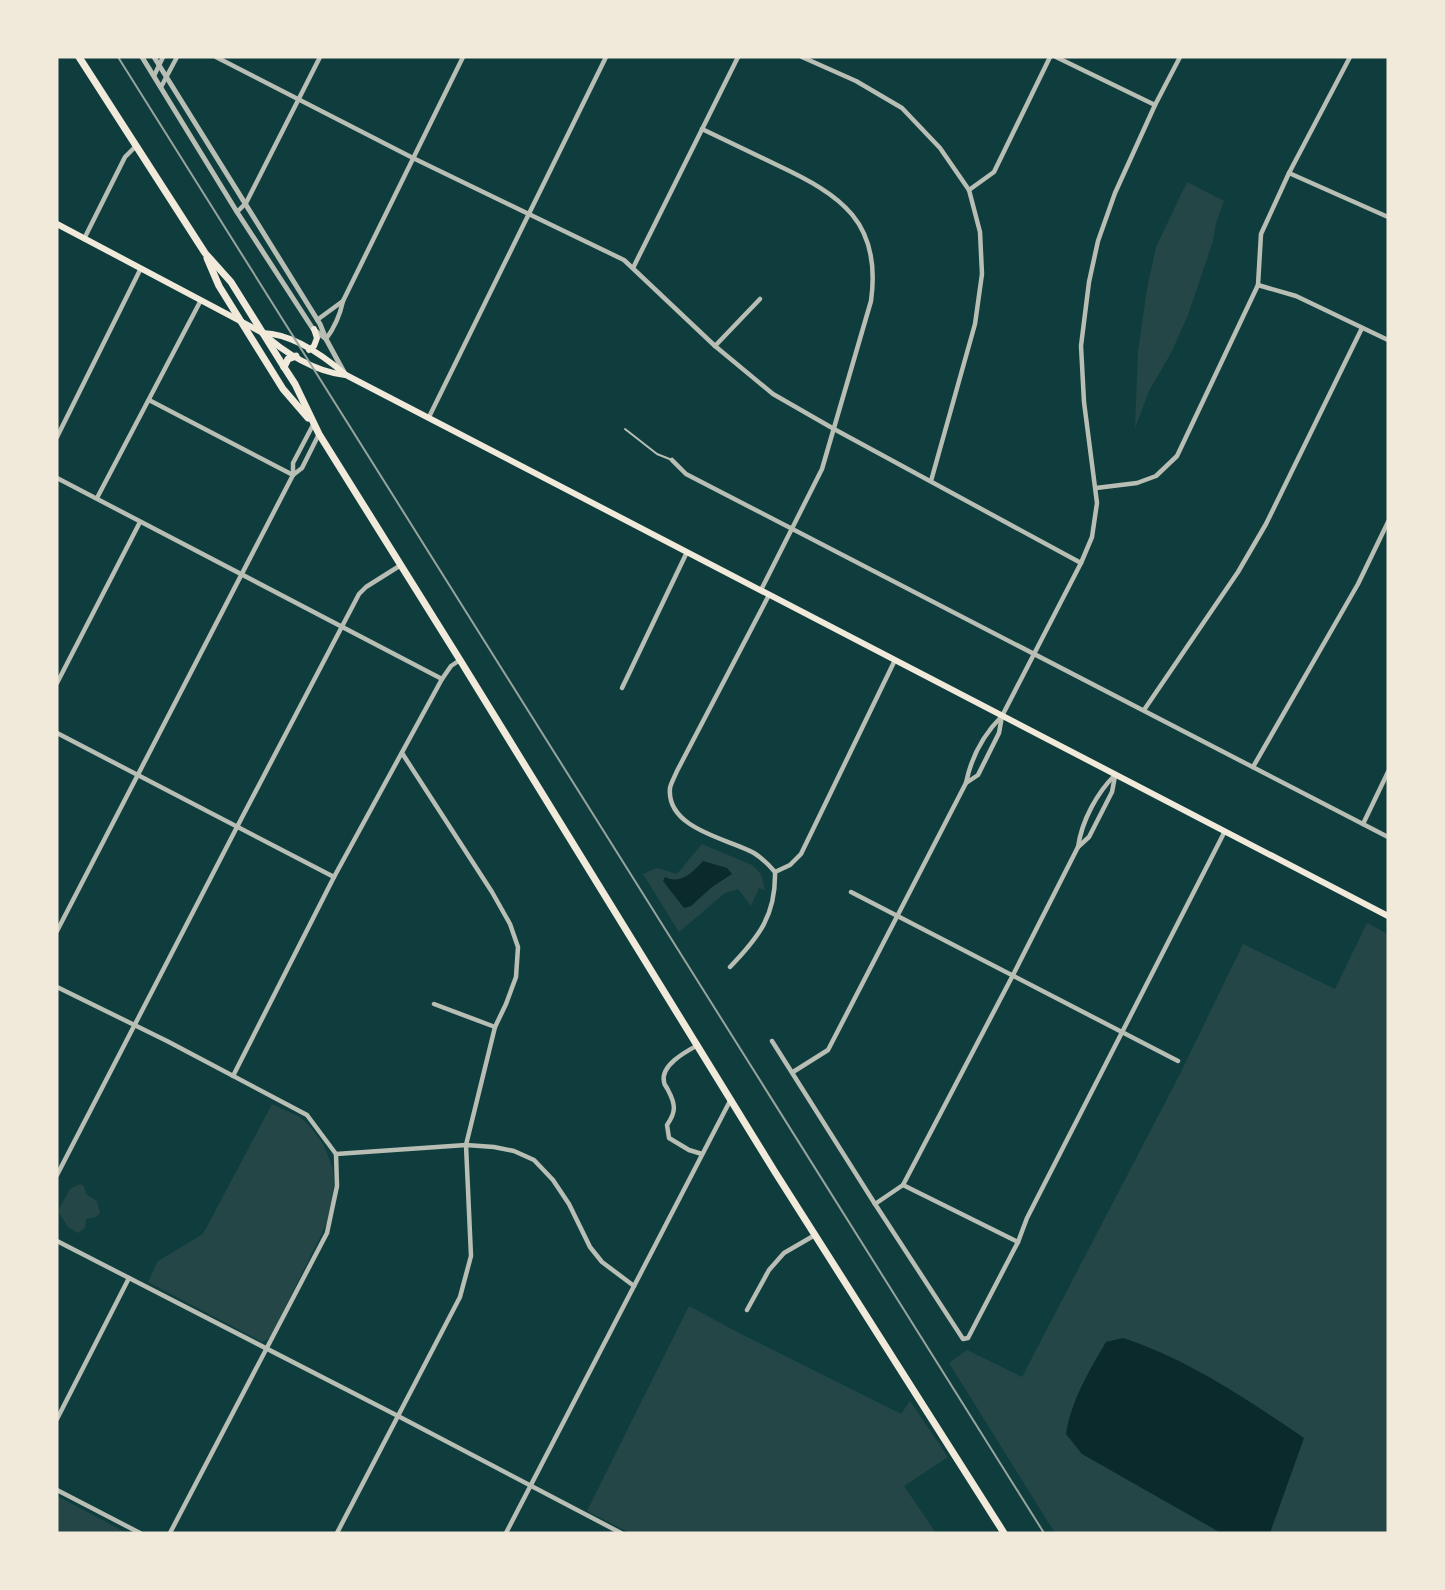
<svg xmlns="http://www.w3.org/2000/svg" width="1445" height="1590" font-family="'Varela Round',sans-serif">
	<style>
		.green { fill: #244646 }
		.water { fill: #0a2a2b }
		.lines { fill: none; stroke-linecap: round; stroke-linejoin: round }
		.service { stroke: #b8beb3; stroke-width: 2 }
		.minor { stroke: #b8beb3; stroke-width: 4.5 }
		.tertiary { stroke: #b8beb3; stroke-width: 5 }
		.secondary { stroke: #f1e9da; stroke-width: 6 }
		.primary { stroke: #f1e9da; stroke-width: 7 }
		.rail { stroke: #97a49c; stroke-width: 2 }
	</style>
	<rect width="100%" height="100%" fill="#0f3d3e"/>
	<!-- green -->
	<g class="green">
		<polygon points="1187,182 1224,201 1216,223 1213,241 1188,315 1171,353 1149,391 1135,428 1138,351 1147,289 1156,247"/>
		<polygon points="702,844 752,865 761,874 765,890 759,888 751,906 738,889 725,893 679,932 643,874 657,868 677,874"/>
		<polygon points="1367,923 1388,934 1388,1533 1055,1533 949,1363 967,1350 1022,1377 1180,1074 1243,944 1335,989"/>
		<polygon points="272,1104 300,1117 311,1128 323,1144 328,1156 333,1169 334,1185 328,1221 270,1338 262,1342 148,1282 158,1261 203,1234"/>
		<polygon points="80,1184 84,1186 86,1194 97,1201 100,1213 96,1217 86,1219 85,1228 78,1233 68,1227 58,1211 70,1189"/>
		<polygon points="689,1306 739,1333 901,1414 910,1401 948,1457 904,1486 936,1533 630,1533 587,1511"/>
		<polygon points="57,1496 127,1533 57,1533"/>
	</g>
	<!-- water -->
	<g class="water">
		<path d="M703 861 727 868 732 874 712 887 691 906 684 908 663 881 665 877C681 885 693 872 703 861Z"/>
		<path d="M1123 1338C1188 1359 1248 1400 1304 1438L1270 1533H1221L1082 1454 1066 1434C1071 1401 1089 1371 1106 1342Z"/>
	</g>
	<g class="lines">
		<!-- service -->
		<polyline class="service" points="625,429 657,454 672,460"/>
		<!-- minor -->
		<g class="minor">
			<polyline points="216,57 413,158 624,260 715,346 773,394 834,429 1081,563"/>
			<polyline points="802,57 856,81 902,108 940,148 969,190 980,232 982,274 975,324 931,481"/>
			<polyline points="1056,57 1155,105"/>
			<polyline points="154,76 163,57"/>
			<polyline points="161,87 177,57"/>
			<path d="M702 129C727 141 752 153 777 165 841 195 882 222 871 301L822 469 761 590"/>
			<polyline points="1289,173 1388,217"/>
			<polyline points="969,190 994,172 1050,57"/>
			<polyline points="237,212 246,203 320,57"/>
			<polyline points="84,239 125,157 136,146"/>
			<polyline points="633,268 738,57"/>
			<polyline points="1258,285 1296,296 1388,340"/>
			<polyline points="317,320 343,301"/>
			<path d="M326 339C335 327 340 315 343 301L463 57"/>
			<polyline points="715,346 760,299"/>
			<polyline points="149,400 293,475"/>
			<polyline points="429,417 606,57"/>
			<polyline points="57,437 141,268"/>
			<polyline points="672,460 686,474 1388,837"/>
			<polyline points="293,475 302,468 319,434"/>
			<polyline points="57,478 442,679"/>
			<polyline points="1096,488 1137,483 1156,476 1177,456 1258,285 1261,234 1289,173 1350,57"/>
			<polyline points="97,498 201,300"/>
			<polyline points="57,683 140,522"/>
			<polyline points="622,688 687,552"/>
			<polyline points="1144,710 1238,572 1266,524 1362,328"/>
			<polyline points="57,733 334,877"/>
			<polyline points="1253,767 1358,584 1388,522"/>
			<polyline points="966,783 978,775 999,733 1002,716 1081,563 1092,537 1097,503 1084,402 1081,346 1089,282 1098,241 1115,193 1155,105 1180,57"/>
			<polyline points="1363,824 1388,772"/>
			<polyline points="1078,847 1089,837 1112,792 1115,776"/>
			<polyline points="775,872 790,865 801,854 895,660"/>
			<polyline points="851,892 1178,1061"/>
			<polyline points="57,931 293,475 293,463 313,425"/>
			<path d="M730 967C759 937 776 915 775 872 769 865 762 858 754 853 729 839 666 829 670 788 671 783 675 776 677 771L769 595"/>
			<polyline points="57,987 167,1041 307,1115 336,1154 466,1145 494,1147 514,1151 534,1160 553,1180 569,1204 590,1247 602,1262 634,1286"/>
			<polyline points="434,1004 495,1027"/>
			<polyline points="772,1041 875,1204 963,1339 968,1338 1018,1242 1027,1218 1225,831"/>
			<path d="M698 1045C687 1051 660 1065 664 1082 664 1085 667 1087 668 1090 676 1105 676 1112 667 1125L669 1138 689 1150 702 1154"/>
			<path d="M793 1072 828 1050 966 783C971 758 984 734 1002 716"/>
			<polyline points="233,1076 334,877 442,679 451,666 460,660"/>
			<polyline points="57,1175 237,827 359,594 366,587 401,565"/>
			<polyline points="903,1185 1018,1242"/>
			<path d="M875 1204 903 1185 1013 975 1078 847C1082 820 1097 793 1115 775"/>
			<polyline points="57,1241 398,1416 621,1533"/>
			<polyline points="747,1310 769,1270 784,1253 815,1235"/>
			<polyline points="57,1419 129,1278"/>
			<polyline points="57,1490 140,1533"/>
			<polyline points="170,1533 327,1233 337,1186 336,1154"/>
			<polyline points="337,1533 460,1297 471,1256 466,1145 495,1027 506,1004 516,977 518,947 510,924 492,892 402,753"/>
			<polyline points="506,1533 731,1099"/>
		</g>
		<!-- tertiary -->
		<g class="tertiary">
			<polyline points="142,57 237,212 313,329 325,338"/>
			<polyline points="154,57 320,324 326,339 345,374"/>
		</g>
		<!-- secondary -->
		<g class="secondary">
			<path d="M57 224 263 333C284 353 316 372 345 375"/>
			<path d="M263 333C293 334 324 356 346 375L1388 916"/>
			<polyline points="309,350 314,346 317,338 314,329"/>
		</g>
		<!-- primary -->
		<g class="primary">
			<polyline points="79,57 205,253 231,282 284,367 295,384 319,434 460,660 775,1172 1004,1533"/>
			<polyline points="207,258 219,286 283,389 308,418"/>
			<polyline points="284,367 288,359 296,356"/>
		</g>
		<!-- rail -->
		<polyline class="rail" points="118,57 1044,1533"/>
	</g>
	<!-- border -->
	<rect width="1445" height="1590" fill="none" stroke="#f1e9da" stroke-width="117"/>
</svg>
